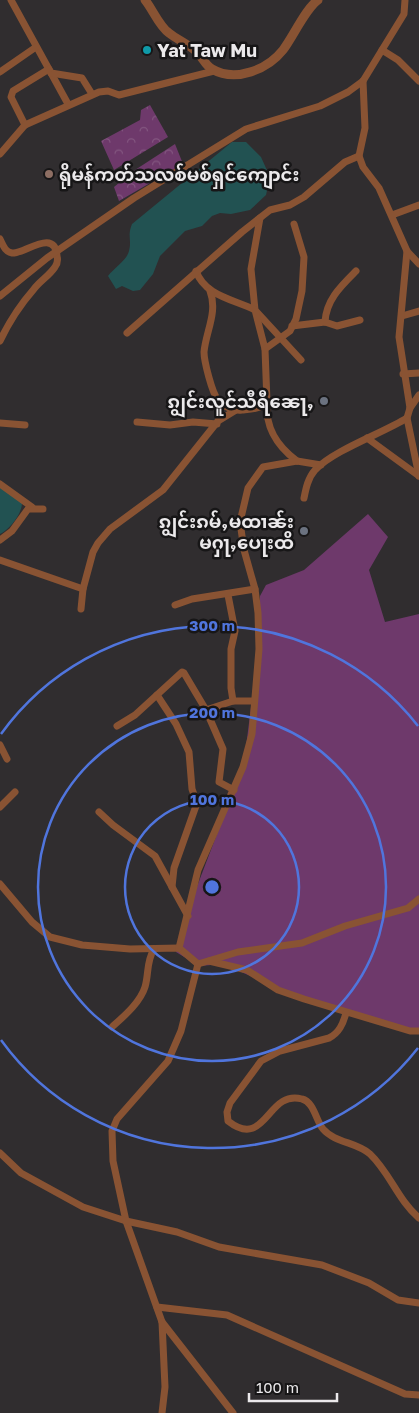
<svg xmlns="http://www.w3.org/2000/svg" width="419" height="1413" font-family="'Golos Text','Noto Sans Myanmar',sans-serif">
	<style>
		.green { fill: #6e396b }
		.forest { fill: url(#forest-crowns) }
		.water { fill: #225252 }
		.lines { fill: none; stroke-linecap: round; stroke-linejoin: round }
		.minor { stroke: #895333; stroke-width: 7 }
		.tertiary { stroke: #895333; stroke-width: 9 }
		.ring { fill: none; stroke: #5075dd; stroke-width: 2.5 }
		.culture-dot { fill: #0f9aa8; stroke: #171617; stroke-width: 2 }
		.education-dot { fill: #8d6e63; stroke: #171617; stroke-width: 2 }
		.worship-dot { fill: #6b7280; stroke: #171617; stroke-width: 2 }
		.labels { text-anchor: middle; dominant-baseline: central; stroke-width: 5; stroke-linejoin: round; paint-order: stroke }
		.poi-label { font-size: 18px; font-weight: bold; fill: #ebe9eb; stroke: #171617; text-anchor: start }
		.centre { fill: #5075dd; stroke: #171617; stroke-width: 2.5 }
		.ring-label { font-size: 15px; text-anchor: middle; font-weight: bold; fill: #5075dd; stroke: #171617; stroke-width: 5; stroke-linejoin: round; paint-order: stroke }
	</style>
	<defs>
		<pattern id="forest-crowns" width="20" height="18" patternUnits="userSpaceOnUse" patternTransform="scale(1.25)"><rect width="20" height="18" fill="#6e396b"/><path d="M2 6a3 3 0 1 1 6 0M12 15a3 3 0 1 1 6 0" fill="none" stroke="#835680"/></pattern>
	</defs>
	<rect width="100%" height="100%" fill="#302d2f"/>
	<!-- green -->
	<polygon class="green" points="368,514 388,537 369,570 385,622 419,614 419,1029 382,1025 275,987 223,964 199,966 176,952 185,918 244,763 260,635 260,596 266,585 304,570"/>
	<!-- forest -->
	<g class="forest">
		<polygon points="150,105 168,137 114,170 101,141 140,120 141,110"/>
		<polygon points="175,144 183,164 119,201 114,187 135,170"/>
	</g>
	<!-- water -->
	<g class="water">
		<path d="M232 142H246L261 157 270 177 266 195 250 210 231 214 220 213 212 216 202 226 185 231 160 256 153 274 140 290 133 291 122 286 116 289 108 276C114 268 127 260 129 251 132 240 127 236 132 224Z"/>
		<path d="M0 487 22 501C23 513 10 529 0 534Z"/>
	</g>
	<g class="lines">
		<!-- minor -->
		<g class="minor">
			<polyline points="11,0 68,104"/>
			<polyline points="382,50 398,60 419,81"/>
			<polyline points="0,72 36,47"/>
			<polyline points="51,73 82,78 92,94"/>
			<polyline points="25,125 11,97 13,91 49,69"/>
			<polyline points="0,154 25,125 99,92 108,91 119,95 214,71"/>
			<polyline points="392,215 419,205"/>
			<polyline points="260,218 251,269 255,310 301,360"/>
			<path d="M0 239C3 245 5 252 12 253 23 255 55 227 57 256 58 260 58 263 55 267 49 276 40 281 34 289 20 305 9 322 0 341"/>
			<polyline points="407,251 419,264"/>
			<path d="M196 271C205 296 233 299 255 310L265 349"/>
			<path d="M210 291C218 312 206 331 204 352 204 361 212 393 218 400 223 407 234 411 242 410 252 409 260 409 267 402L265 349 290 331 296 319 302 291 304 257 294 224"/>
			<polyline points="0,296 47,258 134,198 246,129 320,106 348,92 363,81 404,14 405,0"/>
			<polyline points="402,316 419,311"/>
			<path d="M325 322C326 300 341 286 356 271"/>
			<polyline points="292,326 325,322 337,326 360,320"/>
			<polyline points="127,333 242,232 270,210 290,205 304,197 345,162 359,156"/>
			<polyline points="403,374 419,373"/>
			<path d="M267 402C265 428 277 446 297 461"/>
			<polyline points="410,408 419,395"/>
			<polyline points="407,418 419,476"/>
			<polyline points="137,422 170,425 193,422 217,424"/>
			<polyline points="0,423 25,425"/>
			<polyline points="367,438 419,476"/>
			<polyline points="0,484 32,507"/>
			<path d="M304 498C306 488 308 478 315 470 334 450 383 433 407 418L410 408 399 337 407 251 379 188 363 167 359 156 365 128 363 81"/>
			<polyline points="0,540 12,531 28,509 43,509"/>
			<polyline points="0,560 83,589"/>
			<polyline points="228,595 235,631 231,649 231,688 233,701"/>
			<polyline points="175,605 192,599 255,589"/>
			<polyline points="81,609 83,589 93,552 98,543 110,529 163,490 218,421 236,410"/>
			<polyline points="157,695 176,724 189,752 192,789 197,803 174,868 172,887"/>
			<polyline points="206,710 223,749 219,782 234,790"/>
			<polyline points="117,726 135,715 182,672 184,673 206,710 233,701 253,701"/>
			<polyline points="0,745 7,759"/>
			<polyline points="0,807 15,792"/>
			<polyline points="99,812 113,825 155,856 188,916"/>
			<polyline points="0,884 32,922 50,937 82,945 130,949 179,948 198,964 181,1031 168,1061 117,1119 112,1131 113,1161 126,1221 162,1322 165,1387 162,1413"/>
			<polyline points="179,948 198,870 243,767 252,734 259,649 258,613 255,589 244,550 240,522 248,488 263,467 297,461 321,465"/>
			<polyline points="209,961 247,970 278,990 304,999 410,1031 419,1031"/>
			<polyline points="198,964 238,952 302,943 345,926 408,908 419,899"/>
			<path d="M346 1013C343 1024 339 1033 329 1038L280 1051 261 1061 230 1103 227 1112 228 1121C266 1151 267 1089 302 1099 314 1102 316 1121 323 1129 335 1143 357 1142 370 1154 390 1173 398 1200 419 1218"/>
			<path d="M112 1027C123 1017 140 1003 145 987 149 974 146 962 154 949"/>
			<polyline points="0,1153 21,1173 83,1207 126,1221 177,1232 219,1247 322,1265 369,1283 398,1300 419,1303"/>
			<polyline points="157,1307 227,1315 405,1394 419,1395"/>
			<polyline points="162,1322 233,1413"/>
		</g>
		<!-- tertiary -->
		<path class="tertiary" d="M145 0C152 8 159 26 169 33 178 40 188 44 197 52 203 58 205 65 212 69 236 83 268 69 283 50 293 37 306 8 318 0"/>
	</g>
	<!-- distance rings -->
	<g class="ring">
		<circle cx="212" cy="887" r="87"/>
		<circle cx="212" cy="887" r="174"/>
		<path d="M418 1048A261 261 0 0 1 1 1040M1 734A261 261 0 0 1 418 726"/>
	</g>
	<!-- markers -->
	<circle class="culture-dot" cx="147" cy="50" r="5"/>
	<circle class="education-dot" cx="49" cy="174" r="5"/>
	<g class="worship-dot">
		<circle cx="324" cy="401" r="5"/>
		<circle cx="304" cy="531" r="5"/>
	</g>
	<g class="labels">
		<!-- poi labels -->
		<g class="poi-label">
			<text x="157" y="50">Yat Taw Mu</text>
			<text x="59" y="174">ရိုမန်ကတ်သလစ်မစ်ရှင်ကျောင်း</text>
			<text x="314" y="401" text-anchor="end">ၵျွင်းလူင်သီရီၼေႃႇ</text>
			<text x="294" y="521" text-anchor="end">ၵျွင်းၵမ်ႇမထၢၼ်း<tspan x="294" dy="21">မႁႃႇပေႃးထိ</tspan></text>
		</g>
	</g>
	<circle cx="212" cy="887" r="8" class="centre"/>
	<g class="ring-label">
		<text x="212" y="631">300 m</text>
		<text x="212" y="718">200 m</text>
		<text x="212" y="805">100 m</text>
	</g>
	<!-- scale -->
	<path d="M249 1393v8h88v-8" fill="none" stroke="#ebe9eb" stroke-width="2.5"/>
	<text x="256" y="1393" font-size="15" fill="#ebe9eb" stroke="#171617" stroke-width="4" paint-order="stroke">100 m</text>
</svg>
